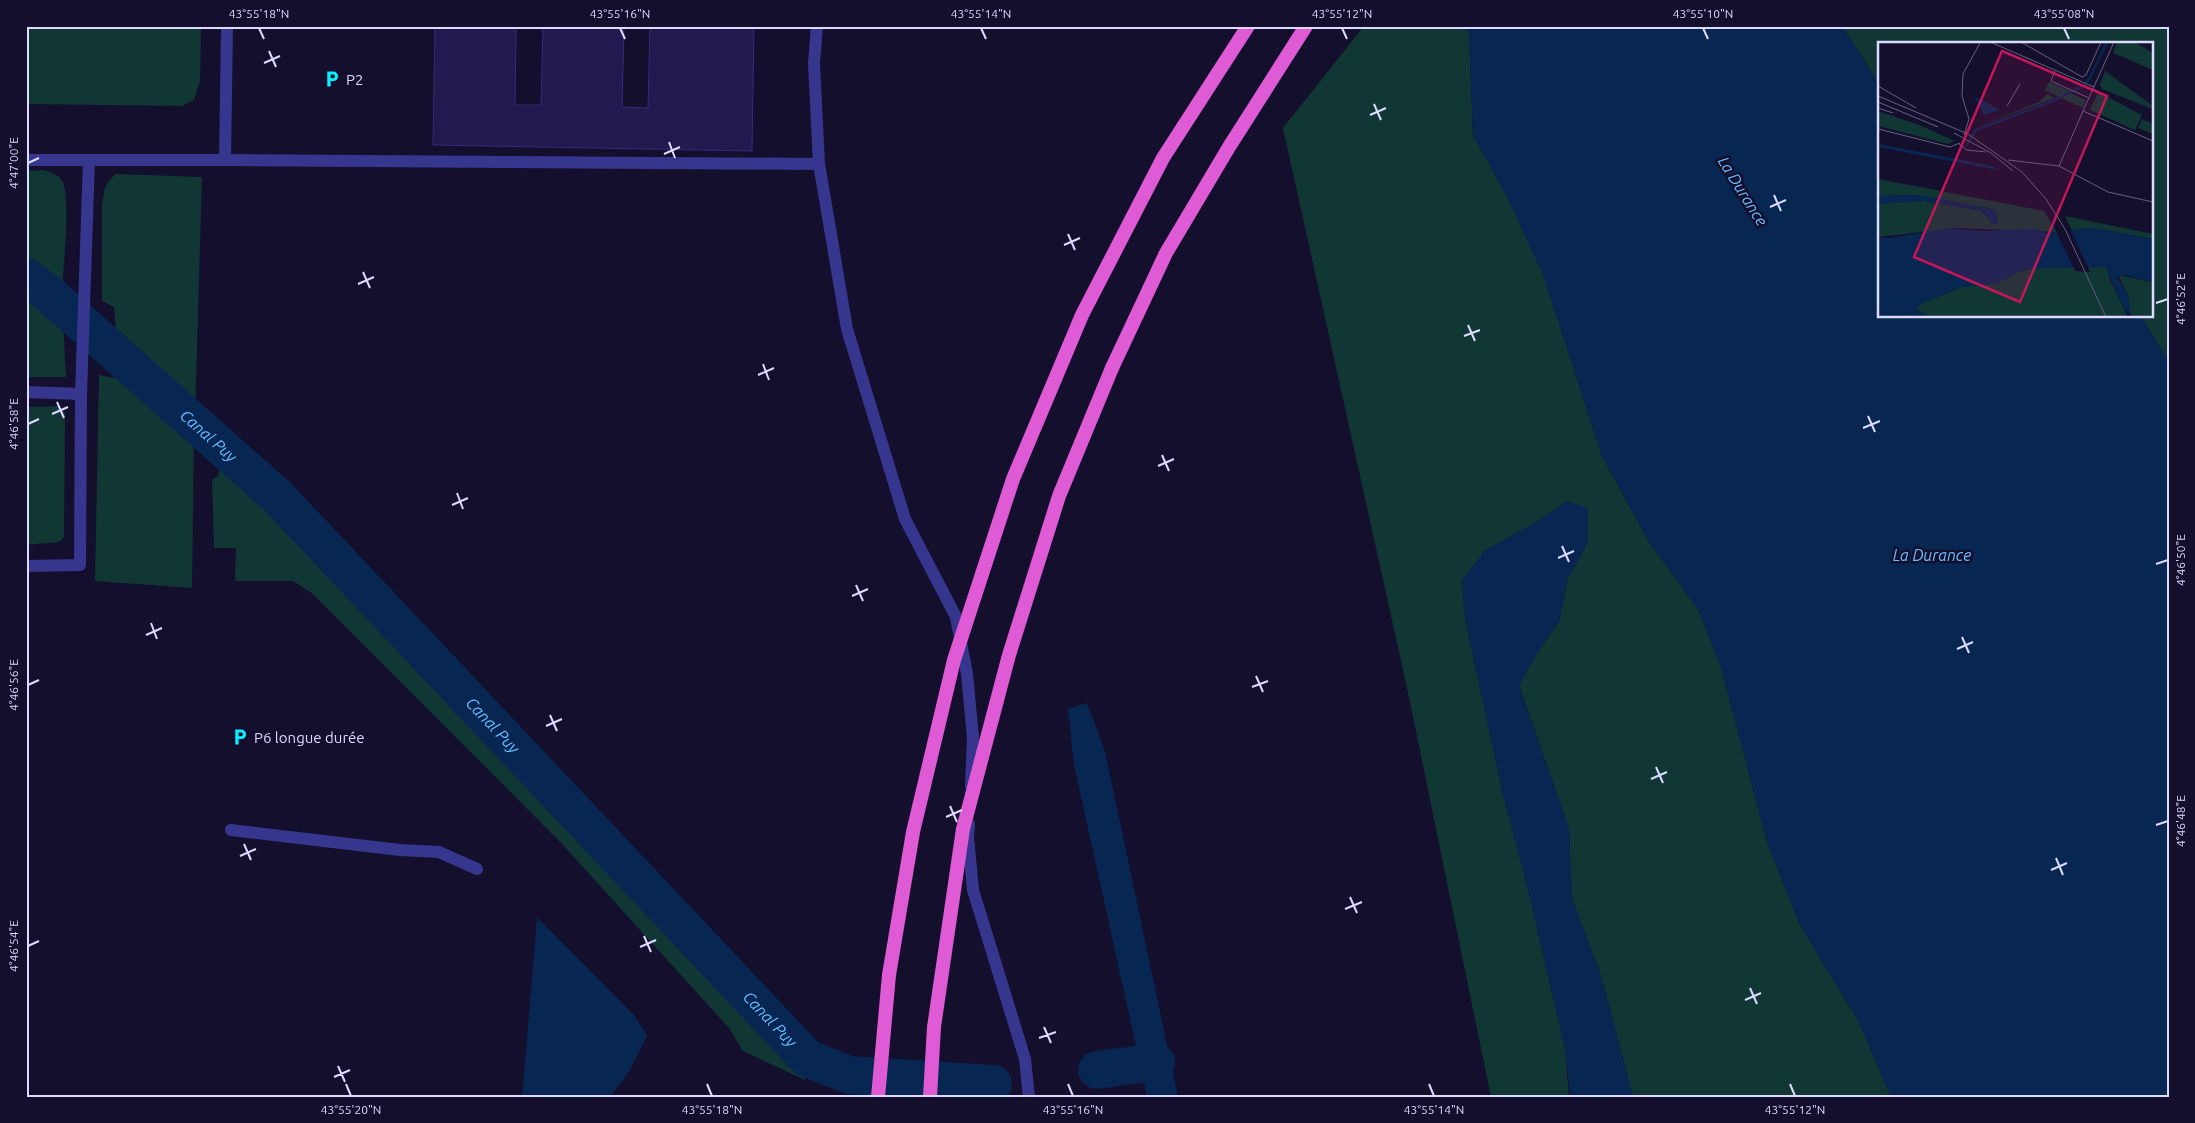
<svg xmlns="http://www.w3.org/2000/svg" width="2195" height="1123" font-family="Ubuntu,sans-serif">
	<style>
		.green { fill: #113735 }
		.water { fill: #082652 }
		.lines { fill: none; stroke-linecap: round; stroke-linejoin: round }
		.canal { stroke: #082652; stroke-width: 38 }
		.building { fill: #22194f; stroke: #37297d }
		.service { stroke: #37368f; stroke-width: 12 }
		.trunk { stroke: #df5bd6; stroke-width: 14 }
		.trunk-bridge { stroke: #df5bd6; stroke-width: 14 }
		.ticks { fill: none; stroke: #dddaff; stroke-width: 2 }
		.labels { text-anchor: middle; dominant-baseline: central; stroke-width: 5; stroke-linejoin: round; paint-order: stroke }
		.poi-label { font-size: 15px; fill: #dddaff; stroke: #130f2d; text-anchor: start }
		.water-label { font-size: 16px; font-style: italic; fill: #68beff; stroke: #130f2d }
		.inset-river { fill: none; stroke: #082652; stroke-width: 2.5 }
		.inset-road { fill: none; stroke: #646081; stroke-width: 1 }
		.view { fill: #c2185b; fill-opacity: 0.15; stroke: #c2185b; stroke-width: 2.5 }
		.inset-edge { fill: none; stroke: #dddaff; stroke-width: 2.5 }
		.neatline { fill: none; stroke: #dddaff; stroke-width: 2 }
		.ticks-label { font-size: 12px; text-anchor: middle; fill: #dddaff }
	</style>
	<rect width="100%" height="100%" fill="#130f2d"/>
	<!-- green -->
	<g class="green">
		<polygon points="26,26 201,26 200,81 194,100 182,106 26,104"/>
		<polygon points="1364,26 1465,26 1469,34 1473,135 1506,194 1543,274 1602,456 1649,542 1698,609 1721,667 1767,842 1800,925 1858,1020 1891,1097 1633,1097 1601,976 1572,899 1569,829 1519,685 1536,655 1559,621 1568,578 1588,542 1567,501 1540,520 1506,539 1462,580 1465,618 1503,794 1528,889 1565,1048 1569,1097 1491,1097 1409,697 1283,128"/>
		<polygon points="1842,26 2169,26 2169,362 2141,316 2151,316 2151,44 1879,44 1879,84"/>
		<path d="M44 170C50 172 57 174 61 179 72 191 63 270 62 290L26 262V171Z"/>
		<polygon points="115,174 202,177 195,415 117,342 114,307 102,301 102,205 105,187"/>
		<polygon points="26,288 63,320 66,377 26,377"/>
		<polygon points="113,353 194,428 192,588 95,581 99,375 114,378"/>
		<polygon points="57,406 65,413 64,537 59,542 26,545 26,407"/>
		<polygon points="221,464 805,1071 805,1080 743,1051 729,1028 563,845 313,594 293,581 235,581 236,548 214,548 212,480 218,476"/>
	</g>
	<!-- water -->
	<g class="water">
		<polygon points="1465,26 1842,26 1879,84 1879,316 2141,316 2169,362 2169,1097 1891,1097 1858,1020 1800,925 1767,842 1721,667 1698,609 1649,542 1602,456 1543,274 1506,195 1473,135 1469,34"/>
		<polygon points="1567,501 1588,508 1588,542 1568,578 1559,621 1536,655 1519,686 1569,829 1572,899 1601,976 1633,1097 1570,1097 1565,1048 1528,889 1503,794 1465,618 1462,580 1484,551 1540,520"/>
		<polygon points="1087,703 1105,751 1178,1097 1147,1097 1140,1064 1074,765 1068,709"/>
		<polygon points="537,917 635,1016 647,1036 630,1070 610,1097 522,1097"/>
	</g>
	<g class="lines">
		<!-- canal -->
		<g class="canal">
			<path id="s1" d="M26 277 49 294 277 496 807 1058 849 1075 993 1084"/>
			<polyline points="1097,1070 1156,1062"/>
		</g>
	</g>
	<!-- building -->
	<polygon class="building" points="435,26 516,26 515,105 541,105 543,26 624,26 622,107 648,108 650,26 754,26 752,151 433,145"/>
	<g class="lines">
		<!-- service -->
		<g class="service">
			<polyline points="817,26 814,63 819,164 847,329 905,519 956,617 967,674 973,738 971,786"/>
			<polyline points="26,160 225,160 227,26"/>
			<polyline points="225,160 819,164"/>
			<polyline points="26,392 81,394"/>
			<polyline points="26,566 80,565 81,394 89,160"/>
			<polyline points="969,824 968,837 973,890 1025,1059 1029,1097"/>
			<polyline points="231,830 400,850 439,852 477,869"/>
		</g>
		<!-- trunk -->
		<g class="trunk">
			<polyline points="1112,368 1166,253 1229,147 1306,26"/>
			<polyline points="878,1097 889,975"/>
		</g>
		<!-- trunk-bridge -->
		<g class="trunk-bridge">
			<polyline points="889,975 913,832 954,660 1013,479 1082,315 1163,158 1248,26"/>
			<polyline points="930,1097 934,1027 963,829 1009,655 1059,496 1112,368"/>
		</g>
	</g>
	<!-- ticks -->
	<path class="ticks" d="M259 28 264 39M620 28 625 39M981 28 986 39M1342 28 1347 39M1703 28 1708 39M2064 28 2069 39M269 51 276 67M264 63 280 56M1374 104 1381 120M1370 115 1386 108M669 142 675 158M664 154 680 147M28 163 39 158M1774 195 1781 211M1770 207 1786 200M1068 234 1075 250M1064 245 1080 238M363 272 370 288M358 284 374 277M2156 303 2168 299M1468 325 1475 341M1464 336 1480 330M763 364 769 380M758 375 774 368M57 402 64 418M52 414 68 407M1868 416 1875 432M28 424 39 419M1863 428 1880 421M1162 455 1169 471M1158 466 1174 459M457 493 463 509M452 505 468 498M1562 546 1569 562M1558 558 1574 551M2156 564 2168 560M856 585 863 601M852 596 868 589M151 623 157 639M146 635 162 628M1962 637 1969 653M1957 649 1973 642M1256 676 1263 692M28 685 39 680M1252 687 1268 681M550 715 557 731M546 726 562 719M1656 767 1663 783M1651 779 1667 772M950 806 957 822M946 817 962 810M2156 825 2168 821M244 844 251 860M240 856 256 849M2056 858 2063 875M2051 870 2067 863M1350 897 1357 913M1345 909 1362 902M644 936 651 952M28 946 39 941M640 947 656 940M1750 988 1757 1004M1745 1000 1761 993M1044 1027 1051 1043M1039 1038 1056 1032M338 1066 345 1082M334 1077 350 1070M346 1084 351 1096M707 1084 712 1096M1068 1084 1073 1096M1429 1084 1434 1096M1790 1084 1795 1096"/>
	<!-- icons -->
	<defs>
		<g id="parking-bare" transform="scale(1.35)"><path d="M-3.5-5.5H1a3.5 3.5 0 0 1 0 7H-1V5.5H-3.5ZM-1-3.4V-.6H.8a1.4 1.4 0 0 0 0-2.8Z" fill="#06eeff" stroke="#130f2d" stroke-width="2.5" paint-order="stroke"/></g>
	</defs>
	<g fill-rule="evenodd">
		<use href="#parking-bare" x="332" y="79"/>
		<use href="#parking-bare" x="240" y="737"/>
	</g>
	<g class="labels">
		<!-- poi labels -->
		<g class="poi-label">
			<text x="346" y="79">P2</text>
			<text x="254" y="737">P6 longue durée</text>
		</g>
		<!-- water labels -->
		<g class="water-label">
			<text transform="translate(1743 191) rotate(58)">La Durance</text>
			<text stroke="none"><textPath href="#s1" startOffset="242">Canal Puy</textPath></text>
			<text x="1932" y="555">La Durance</text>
			<text stroke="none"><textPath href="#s1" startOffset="648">Canal Puy</textPath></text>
			<text stroke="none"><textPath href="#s1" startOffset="1052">Canal Puy</textPath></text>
		</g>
	</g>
	<!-- overview -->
	<g transform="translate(1878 42)">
		<rect width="275" height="275" fill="#130f2d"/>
		<path d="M239 0H256L275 11V28L235 11ZM227 29 275 64V67L224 47 222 43ZM171 40 190 48 192 50 181 55 167 48ZM220 50 264 73 257 88 212 68ZM193 51 208 58 205 66 183 56ZM169 52 177 56 96 86 161 60ZM0 69 41 83 77 99 70 102 0 84ZM264 77 275 82V92L260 86ZM0 137 166 169 179 190 80 186 0 195V162L22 159H46L104 169 115 182 120 181 118 171 113 167 40 153 0 154ZM187 174 275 192V197L215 186 194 188ZM161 225H230L231 235 250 275H52L38 268 42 262 84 245 119 241 141 229ZM240 233 275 240V275H253L250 254Z" fill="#113735"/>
		<path d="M96 54 122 68 106 73ZM0 102 115 124 120 128 0 105ZM40 153 117 168 120 181 115 182 104 169 46 159 0 162V154ZM71 186 104 189 158 187 168 191 215 186 275 197V240L246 233 239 234 250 254 253 275 245 265 228 225 146 227 119 241 84 245 42 262 38 268 52 275H0V195L12 196Z" fill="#082652"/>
		<path d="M191 186 194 191 212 230 197 229 177 187Z" fill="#130f2d"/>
		<path class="inset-river" d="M88 104 98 88 172 60 205 44 212 36 229 0"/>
		<path class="inset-road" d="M112 0 216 45M143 0 204 35 208 33 223 0M236 0 205 69 275 99M177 29 173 39 211 56M0 44 38 66M0 54 90 92 144 130 168 157 187 187 228 275M0 60 60 85M129 64 142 42M0 66 15 71M0 87 72 105 82 101M76 91 113 111 135 129M86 93 91 77 84 54 85 32 102 1M81 102 89 108 108 110M130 118 181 124 230 150 275 160M181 124 205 69"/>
		<path class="view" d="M124 9 229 54 142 260 36 215Z"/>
		<rect width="275" height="275" class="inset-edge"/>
	</g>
	<!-- border -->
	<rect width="2195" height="1123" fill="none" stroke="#130f2d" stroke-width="55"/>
	<rect x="28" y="28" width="2140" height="1068" class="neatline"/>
	<g class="ticks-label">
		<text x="259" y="18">43°55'18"N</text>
		<text x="620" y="18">43°55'16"N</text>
		<text x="981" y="18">43°55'14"N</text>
		<text x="1342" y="18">43°55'12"N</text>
		<text x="1703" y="18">43°55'10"N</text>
		<text x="2064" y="18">43°55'08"N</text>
		<text transform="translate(14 163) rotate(-90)" y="4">4°47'00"E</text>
		<text transform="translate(2181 299) rotate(-90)" y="4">4°46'52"E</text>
		<text transform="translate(14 424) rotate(-90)" y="4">4°46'58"E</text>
		<text transform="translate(2181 560) rotate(-90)" y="4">4°46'50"E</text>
		<text transform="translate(14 685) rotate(-90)" y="4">4°46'56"E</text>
		<text transform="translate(2181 821) rotate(-90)" y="4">4°46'48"E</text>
		<text transform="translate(14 946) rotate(-90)" y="4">4°46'54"E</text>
		<text x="351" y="1114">43°55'20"N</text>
		<text x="712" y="1114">43°55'18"N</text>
		<text x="1073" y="1114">43°55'16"N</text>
		<text x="1434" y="1114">43°55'14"N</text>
		<text x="1795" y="1114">43°55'12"N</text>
	</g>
</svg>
